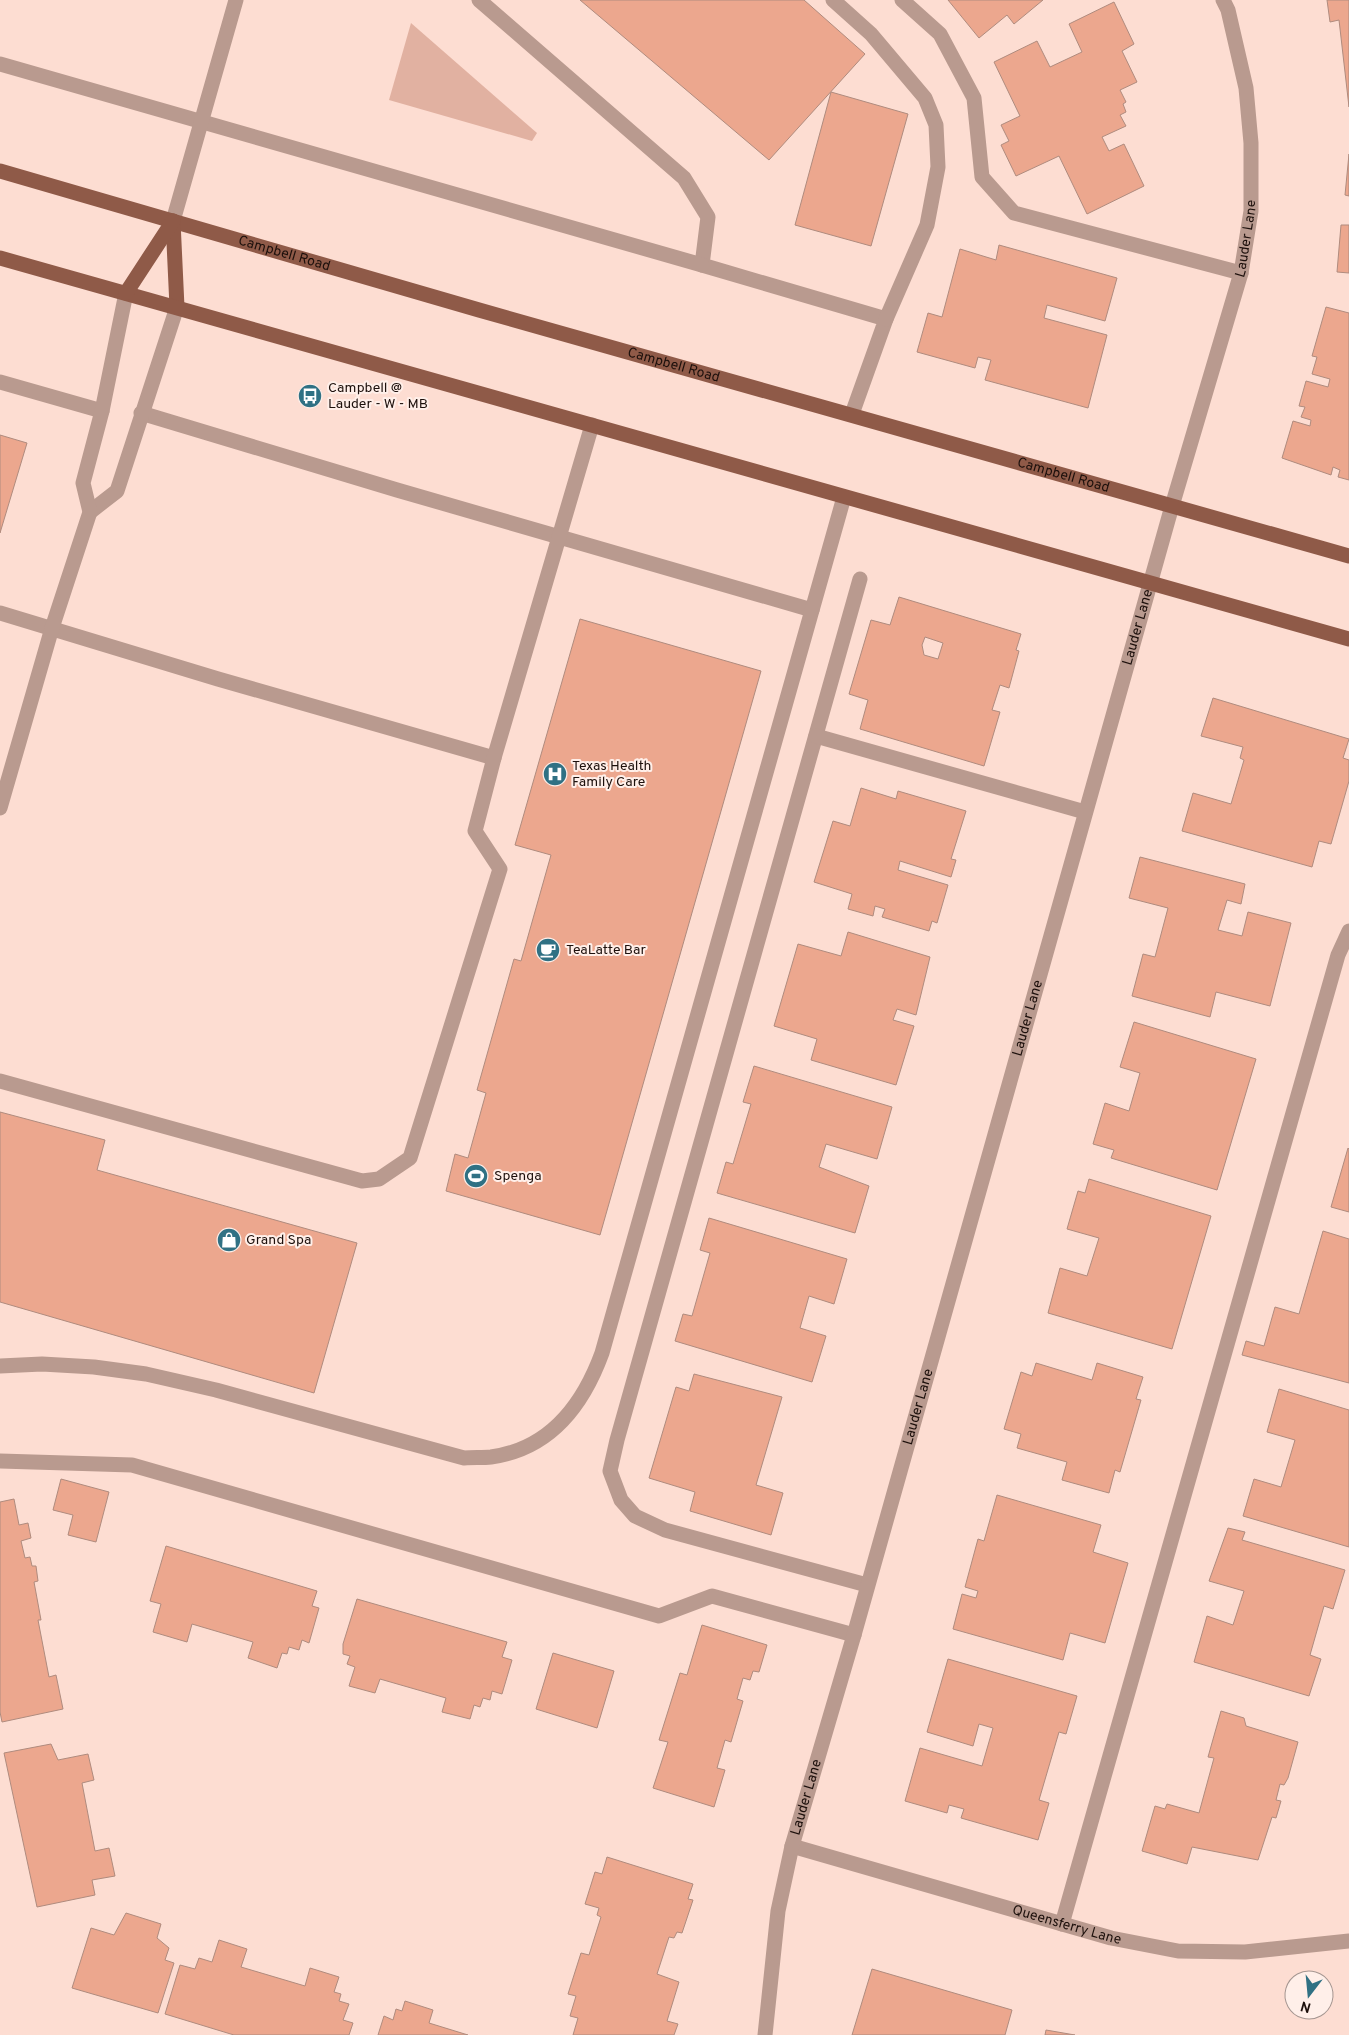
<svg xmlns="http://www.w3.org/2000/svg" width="1349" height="2035" font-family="Overpass,sans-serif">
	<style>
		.green { fill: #e1b1a1 }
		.building { fill: #eca78e; stroke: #af8b7e; fill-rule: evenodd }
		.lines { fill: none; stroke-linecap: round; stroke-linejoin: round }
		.minor { stroke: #b99a8f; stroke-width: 15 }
		.major { stroke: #8f5a48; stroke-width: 15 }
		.labels { text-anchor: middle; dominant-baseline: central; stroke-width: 4; stroke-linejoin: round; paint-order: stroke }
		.street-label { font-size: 14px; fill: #1d100c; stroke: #ffefe9 }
		.poi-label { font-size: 14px; fill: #1d100c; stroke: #ffefe9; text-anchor: start }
	</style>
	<rect width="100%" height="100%" fill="#fdddd2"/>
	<!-- green -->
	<polygon class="green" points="411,23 537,133 532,141 389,100"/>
	<!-- building -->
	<g class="building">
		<polygon points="580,0 804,0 865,54 769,160"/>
		<polygon points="948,0 1043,0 1014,24 1007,15 979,38"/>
		<polygon points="1327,0 1349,0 1349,107 1339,20 1330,22"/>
		<polygon points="1114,2 1134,44 1122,51 1137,82 1120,90 1126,102 1123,104 1126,112 1120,115 1126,126 1102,137 1109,151 1124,144 1144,186 1087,214 1059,156 1016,176 1001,145 1009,141 1001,125 1020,116 994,62 1037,41 1050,67 1082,52 1069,24"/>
		<polygon points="831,92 908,114 871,246 795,225"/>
		<polygon points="1349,154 1349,196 1345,195"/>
		<polygon points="1341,225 1349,225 1349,273 1337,272"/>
		<polygon points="999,245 1117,278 1105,321 1047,305 1044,318 1107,335 1088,408 985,380 991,360 978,357 975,368 917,352 928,313 942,317 960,249 996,260"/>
		<polygon points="1326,307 1349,313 1349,480 1338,477 1340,470 1333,467 1331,475 1282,458 1293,421 1310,426 1311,420 1301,417 1305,407 1299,406 1306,381 1328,387 1330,379 1312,374 1317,357 1312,356"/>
		<polygon points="0,435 27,443 0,533"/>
		<path d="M899 597 1021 634 1016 650 1019 651 1009 688 1000 685 992 710 1000 712 984 766 860 729 868 700 849 694 871 620 890 625ZM925 637 943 643 938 659 924 655 922 645Z"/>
		<polygon points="580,619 761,671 600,1235 446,1191 455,1154 468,1158 486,1093 477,1090 514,959 521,961 551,855 515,845"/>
		<polygon points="1213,698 1349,739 1343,758 1349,760 1349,781 1331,844 1319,841 1312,867 1182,831 1193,793 1231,804 1244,760 1240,758 1243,747 1201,736"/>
		<polygon points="861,788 896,799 898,791 966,811 951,859 956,860 951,877 900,861 898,870 948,885 937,923 932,921 929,931 882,917 885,909 875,906 873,916 848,909 852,894 814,882 833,821 850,826"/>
		<polygon points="1140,857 1245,884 1241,904 1227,900 1218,930 1242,936 1248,912 1291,923 1270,1006 1216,992 1210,1017 1132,996 1143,954 1155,957 1168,908 1129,898"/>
		<polygon points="848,932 930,957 916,1015 897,1009 893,1020 914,1026 896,1085 811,1060 817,1039 774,1026 798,944 841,956"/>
		<polygon points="1134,1022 1256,1059 1217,1190 1111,1158 1114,1150 1093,1144 1105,1103 1129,1111 1140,1073 1120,1067"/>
		<polygon points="754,1066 892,1107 877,1159 826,1144 819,1167 869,1186 855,1233 717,1193 726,1162 733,1164 751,1104 743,1102"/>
		<polygon points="0,1112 105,1140 97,1170 357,1243 314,1393 0,1302"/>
		<polygon points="1348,1148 1349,1149 1349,1212 1331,1207"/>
		<polygon points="1089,1179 1211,1216 1172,1349 1048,1313 1060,1268 1087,1276 1099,1238 1067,1229 1078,1191 1085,1193"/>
		<polygon points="709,1218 847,1259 834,1304 809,1296 800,1328 826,1336 812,1382 675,1341 683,1314 692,1316 710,1253 700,1250"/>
		<polygon points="1323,1231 1349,1239 1349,1383 1242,1355 1246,1341 1264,1346 1275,1307 1299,1314"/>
		<polygon points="1036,1363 1092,1380 1097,1363 1143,1377 1136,1399 1141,1400 1120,1472 1115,1470 1109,1493 1062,1480 1067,1462 1017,1448 1021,1434 1004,1429 1021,1372 1032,1376"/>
		<polygon points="694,1374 782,1397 756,1485 783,1493 771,1535 690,1511 695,1492 649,1478 676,1387 689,1391"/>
		<polygon points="1279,1389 1349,1410 1349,1547 1243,1516 1254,1479 1281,1487 1295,1440 1267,1432"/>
		<polygon points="61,1479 109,1492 96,1542 68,1535 73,1515 53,1510"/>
		<polygon points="997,1495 1101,1525 1093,1552 1128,1563 1105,1643 1070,1633 1063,1660 953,1629 962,1594 976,1598 978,1591 965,1587 978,1539 984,1541"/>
		<polygon points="14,1499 19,1525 28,1523 31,1538 21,1541 25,1558 30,1557 32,1566 36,1566 38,1581 34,1582 41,1620 38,1620 49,1677 56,1675 63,1709 2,1722 0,1712 0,1502"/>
		<polygon points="1228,1528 1245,1532 1242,1540 1345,1570 1333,1609 1324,1606 1310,1655 1321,1659 1309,1696 1194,1662 1207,1616 1233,1625 1244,1591 1209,1581"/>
		<polygon points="166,1546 317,1591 312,1606 319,1608 309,1643 302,1640 299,1650 289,1647 287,1654 282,1653 277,1668 248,1658 253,1642 192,1624 187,1642 153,1632 161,1604 150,1601"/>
		<polygon points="357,1599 507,1642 502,1657 512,1660 502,1694 492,1691 490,1700 483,1698 480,1707 474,1705 470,1719 442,1712 446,1698 380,1679 375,1693 349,1686 355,1667 347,1664 350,1656 343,1654 343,1644"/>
		<polygon points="702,1625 767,1645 759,1672 753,1671 750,1680 743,1678 737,1699 743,1701 731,1742 725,1740 717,1768 725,1770 714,1807 653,1788 668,1742 659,1740 680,1673 687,1675"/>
		<polygon points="553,1653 614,1671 597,1728 536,1709"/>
		<polygon points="948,1659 1077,1696 1066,1734 1059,1732 1039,1800 1049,1803 1038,1840 961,1818 964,1809 949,1805 947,1813 905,1801 920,1748 982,1766 993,1728 979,1724 973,1746 927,1732"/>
		<polygon points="1221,1711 1244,1718 1246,1726 1298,1742 1288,1778 1284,1785 1280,1784 1276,1800 1281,1801 1276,1818 1272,1817 1258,1860 1192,1847 1187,1864 1142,1851 1155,1806 1165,1809 1167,1804 1199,1813 1214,1758 1208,1757"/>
		<polygon points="51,1744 58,1760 88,1754 94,1780 82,1783 95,1851 109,1848 115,1876 92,1880 95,1895 37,1907 4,1753"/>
		<polygon points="607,1857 693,1884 688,1899 693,1900 682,1933 677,1932 674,1938 669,1937 657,1974 679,1982 667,2021 678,2024 674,2035 573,2035 578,2018 570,2016 576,1996 568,1994 581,1953 589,1955 601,1917 597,1915 599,1908 585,1904 595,1872 602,1874"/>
		<polygon points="126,1913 161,1924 157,1938 169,1948 165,1960 174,1963 158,2013 72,1988 91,1928 114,1935"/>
		<polygon points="219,1940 247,1949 241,1967 305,1986 310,1968 339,1977 334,1992 341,1994 339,2001 349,2004 343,2020 353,2023 349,2035 234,2035 165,2014 180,1965 195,1969 199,1958 212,1962"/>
		<polygon points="872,1969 1012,2010 1005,2035 852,2035"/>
		<polygon points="405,2001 433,2010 429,2023 468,2035 378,2035 384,2016 393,2020 396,2009 402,2011"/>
		<polygon points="1046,2030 1075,2035 1045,2035"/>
	</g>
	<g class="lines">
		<!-- minor -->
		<g class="minor">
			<polyline points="479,0 684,178 708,217 702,265 886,319 852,414"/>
			<polyline points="833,0 871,34 925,98 936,125 938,167 927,225 886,319"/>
			<polyline points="902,0 940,34 974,98 982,177 1014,213 1241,273"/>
			<polyline points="0,64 702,265"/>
			<polyline points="173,221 236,0"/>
			<polyline points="0,382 102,411"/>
			<polyline points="141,413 397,490 812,610"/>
			<polyline points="90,512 117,491 177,307"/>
			<polyline points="860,579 617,1440 610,1471 621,1500 635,1516 665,1530 867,1585"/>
			<polyline points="0,613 218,679 494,758"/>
			<polyline points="816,736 1085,812"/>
			<polyline points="0,808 52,628 90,512 83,483 102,411 126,293"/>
			<polyline points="0,1081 362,1181 379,1179 410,1158 500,869 475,831 494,758 592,425"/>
			<path d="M0 1366 42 1364 94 1367 146 1374 216 1390 464 1458C473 1457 482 1458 491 1457 550 1449 583 1405 602 1353L844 497"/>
			<polyline points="0,1461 132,1465 659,1616 712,1596 854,1635"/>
			<path id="s1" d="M792 1846 1111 1938 1178 1951 1245 1952 1349 1941"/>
			<polyline points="1062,1924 1338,955 1349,931"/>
			<path id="s2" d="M765 2035 778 1911 792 1846 854 1635 1172 506 1241 273 1251 211V143L1246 88 1228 10 1223 0"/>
		</g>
		<!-- major -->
		<g class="major">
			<path id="s3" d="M0 171 479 310 1349 556"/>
			<polyline points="173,221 177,307"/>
			<polyline points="0,258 1349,639"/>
			<polyline points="126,293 173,221"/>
		</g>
	</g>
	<!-- icons -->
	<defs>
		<g id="bus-disc" transform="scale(1.25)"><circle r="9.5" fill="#307184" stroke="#ffefe9"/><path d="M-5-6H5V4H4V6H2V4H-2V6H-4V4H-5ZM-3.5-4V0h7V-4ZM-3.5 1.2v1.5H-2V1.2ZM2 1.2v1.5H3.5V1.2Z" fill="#fff"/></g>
		<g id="hospital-disc" transform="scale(1.25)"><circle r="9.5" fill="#307184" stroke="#ffefe9"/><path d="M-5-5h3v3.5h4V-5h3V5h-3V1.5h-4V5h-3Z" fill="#fff"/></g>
		<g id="cafe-disc" transform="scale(1.25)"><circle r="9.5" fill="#307184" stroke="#ffefe9"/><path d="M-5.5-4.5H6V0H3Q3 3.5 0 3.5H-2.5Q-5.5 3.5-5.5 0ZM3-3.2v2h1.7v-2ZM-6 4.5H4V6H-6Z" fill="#fff"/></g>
		<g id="stadium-disc" transform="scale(1.25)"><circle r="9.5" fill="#307184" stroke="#ffefe9"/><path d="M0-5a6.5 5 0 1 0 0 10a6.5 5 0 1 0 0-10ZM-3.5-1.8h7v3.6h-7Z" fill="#fff"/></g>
		<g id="shop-disc" transform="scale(1.25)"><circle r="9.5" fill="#307184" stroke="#ffefe9"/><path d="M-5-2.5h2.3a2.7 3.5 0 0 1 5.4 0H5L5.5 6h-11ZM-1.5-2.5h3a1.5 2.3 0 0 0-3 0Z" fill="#fff"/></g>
	</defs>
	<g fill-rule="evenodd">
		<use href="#bus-disc" x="310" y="396"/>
		<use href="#hospital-disc" x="555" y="774"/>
		<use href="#cafe-disc" x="548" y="950"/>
		<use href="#stadium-disc" x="476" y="1176"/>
		<use href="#shop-disc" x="229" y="1240"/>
	</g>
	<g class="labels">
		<!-- street labels -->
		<g class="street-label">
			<text stroke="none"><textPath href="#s2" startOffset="1862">Lauder Lane</textPath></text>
			<text stroke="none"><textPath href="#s3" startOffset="296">Campbell Road</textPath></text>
			<text stroke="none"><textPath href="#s3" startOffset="701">Campbell Road</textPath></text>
			<text stroke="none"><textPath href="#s3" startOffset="1106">Campbell Road</textPath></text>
			<text stroke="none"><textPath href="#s2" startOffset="1458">Lauder Lane</textPath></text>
			<text stroke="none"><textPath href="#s2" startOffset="1052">Lauder Lane</textPath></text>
			<text stroke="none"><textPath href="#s2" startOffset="648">Lauder Lane</textPath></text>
			<text stroke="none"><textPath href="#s2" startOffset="242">Lauder Lane</textPath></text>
			<text stroke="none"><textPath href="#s1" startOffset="286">Queensferry Lane</textPath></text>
		</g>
		<!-- poi labels -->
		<g class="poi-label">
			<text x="328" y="388">Campbell @<tspan x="328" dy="16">Lauder - W - MB</tspan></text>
			<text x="572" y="766">Texas Health<tspan x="572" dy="16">Family Care</tspan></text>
			<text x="566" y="950">TeaLatte Bar</text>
			<text x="494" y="1176">Spenga</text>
			<text x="246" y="1240">Grand Spa</text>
		</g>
	</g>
	<!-- north arrow -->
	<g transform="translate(1309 1995) rotate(196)"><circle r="24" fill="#ffefe9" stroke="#a59691"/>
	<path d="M0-4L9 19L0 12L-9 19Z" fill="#307184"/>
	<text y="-8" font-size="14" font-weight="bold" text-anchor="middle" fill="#1d100c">N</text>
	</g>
</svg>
